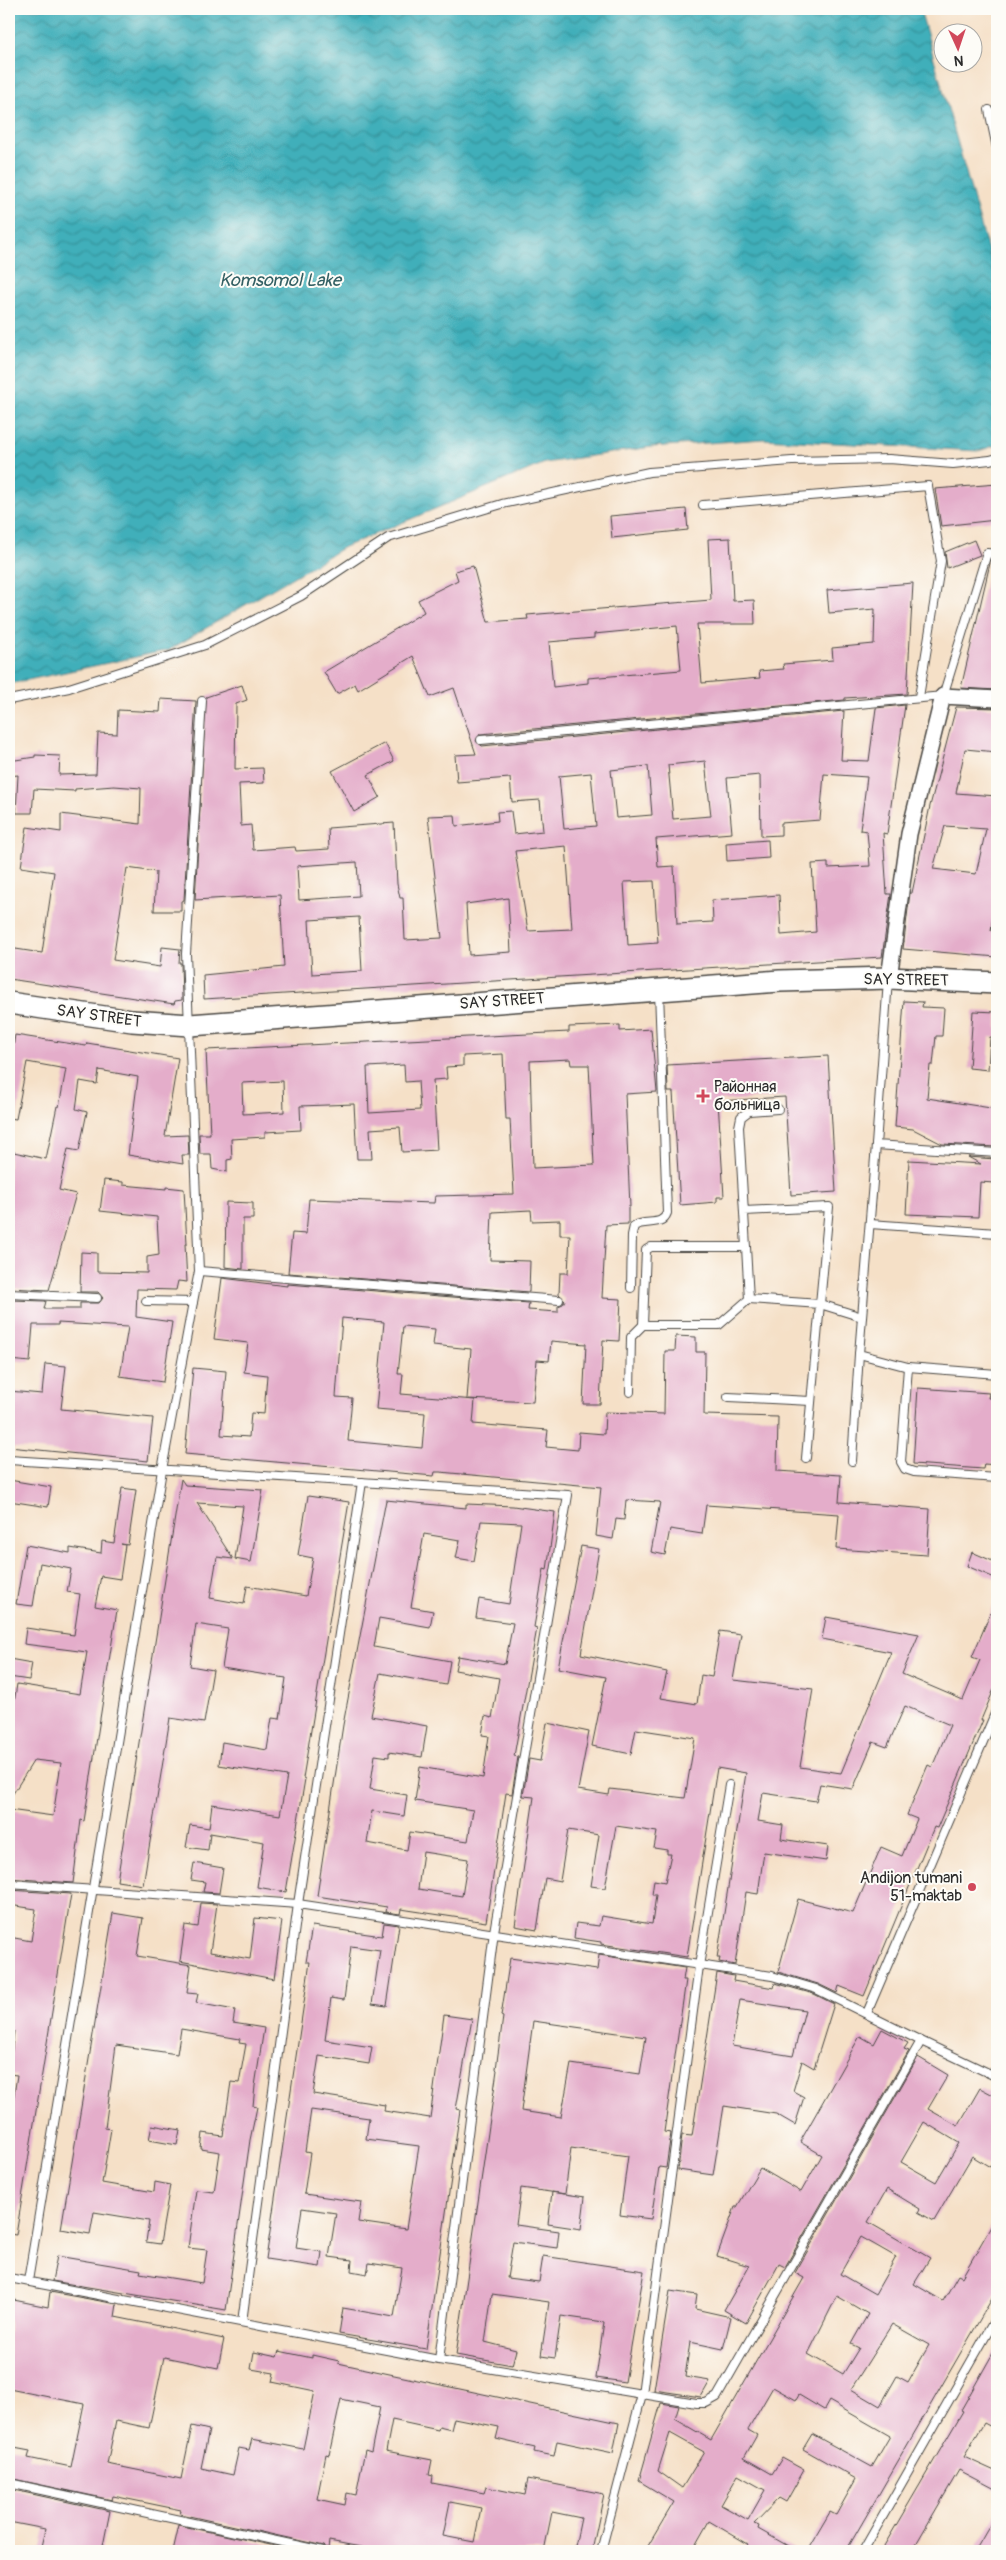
<svg xmlns="http://www.w3.org/2000/svg" width="1006" height="2560" font-family="Pangolin,sans-serif">
	<style>
		.water { fill: url(#water-waves); stroke: #356d72 }
		.building { fill: #e4adca; fill-rule: evenodd }
		.lines { fill: none; stroke-linecap: round; stroke-linejoin: round }
		.service-casing { stroke: #494642; stroke-width: 10 }
		.minor-casing { stroke: #494642; stroke-width: 18 }
		.secondary-casing { stroke: #494642; stroke-width: 24 }
		.service { stroke: #fff; stroke-width: 8 }
		.minor { stroke: #fff; stroke-width: 15 }
		.secondary { stroke: #fff; stroke-width: 21 }
		.poi-dot { fill: #d1495b; stroke: #fdfcf7; stroke-width: 2 }
		.labels { text-anchor: middle; dominant-baseline: central; stroke-width: 4; stroke-linejoin: round; paint-order: stroke }
		.street-label { font-size: 16px; fill: #2b2b2b; stroke: #fdfcf7 }
		.poi-label { font-size: 16px; fill: #2b2b2b; stroke: #fdfcf7; text-anchor: start }
		.water-label { font-size: 18px; font-style: italic; fill: #336064; stroke: #fdfcf7 }
	</style>
	<defs>
		<pattern id="water-waves" width="16" height="10" patternUnits="userSpaceOnUse" patternTransform="scale(1.25)"><rect width="16" height="10" fill="#3fafba"/><path d="M0 5q4-4 8 0t8 0" fill="none" stroke="#358f97"/></pattern>
	</defs>
	<rect width="100%" height="100%" fill="#fdfcf7"/>
	<filter id="ink" filterUnits="userSpaceOnUse"><feTurbulence type="fractalNoise" baseFrequency=".02" numOctaves="2"/><feDisplacementMap in="SourceGraphic" scale="10" xChannelSelector="R" yChannelSelector="G"/><feConvolveMatrix kernelMatrix="1 2 1 2 8 2 1 2 1" color-interpolation-filters="sRGB"/></filter>
	<filter id="wash" filterUnits="userSpaceOnUse"><feTurbulence type="fractalNoise" baseFrequency=".0096" numOctaves="4" result="noise"/><feDisplacementMap in="SourceGraphic" scale="20" xChannelSelector="R" yChannelSelector="G"/><feGaussianBlur stdDeviation="1.12" result="paint"/><feColorMatrix in="noise" values="0 0 0 0 0 0 0 0 0 0 0 0 0 0 0 0 0 1.4 0 .05"/><feComposite in="paint" operator="in"/></filter>
	<g filter="url(#wash)">
		<rect width="100%" height="100%" fill="#f5e0c7"/>
		<!-- water -->
		<polygon class="water" points="9,9 920,9 997,282 997,445 978,451 763,439 651,447 545,463 344,547 169,650 9,684"/>
		<g id="blocks">
			<!-- building -->
			<g class="building">
				<polygon points="997,484 996,520 941,526 935,489"/>
				<polygon points="686,509 688,530 612,538 610,516"/>
				<path d="M730 538 733 601 754 600 755 624H697L702 683 760 678 759 671 784 669 783 664 833 660 832 648 874 644 875 609 829 613 827 590 913 583 907 694 845 698V700L480 734 476 741 482 746 844 711 841 760 869 761 876 708 905 705 887 834 883 833 887 894H891L882 957 204 999 203 975 284 967 280 895 195 900 206 697 242 685 247 700 236 704 235 769 263 768 264 783 239 784 241 826 251 825 253 850 295 847 296 851 329 849 328 828 394 823 397 884 400 898H403L405 940 442 938 428 816 455 815 456 826 498 821 497 812 511 811 514 834 543 831 540 800 512 802 510 778 457 782 455 755 476 754 454 688 430 697 413 656 358 690 355 684 337 694 324 672 424 612 418 600 458 580 455 571 473 566 488 622 528 619 527 615 711 600 708 539ZM677 626 681 670 588 678V683L553 687 549 642 594 638V634ZM705 761 711 816 673 819 668 765ZM648 766 652 815 616 818 611 770ZM591 773 596 826 564 829 559 776ZM824 774 867 777 860 830 867 831 870 866 828 868V863L812 864 816 932 781 935 779 895 712 900 713 922 677 924 674 866 658 867 656 839 732 833 727 778 760 775 761 836 781 835V823L820 820ZM566 846 572 929 528 931 515 851ZM357 862 359 896 299 900 297 866ZM654 881 658 943 628 945 624 882ZM508 898 511 952 469 955 466 904ZM359 917 362 971 312 974 309 920Z"/>
				<polygon points="974,540 980,555 947,568 945,552"/>
				<polygon points="991,559 997,560 997,690 961,688"/>
				<polygon points="161,699 196,701 184,900 181,901 181,911 154,911 156,872 127,868 113,960 160,967 162,947 180,949 179,963 181,963 182,1000 175,1001 174,1004 9,979 9,948 42,953 54,872 21,867 27,827 61,832 61,814 140,824 141,788 114,786 75,789 75,791 34,789 32,813 16,813 18,775 9,776 9,761 35,757 35,755 60,756 59,775 96,774 98,733 117,734 118,710 160,712"/>
				<path d="M956 707 997 708V752L965 749 956 793 997 796V883L991 931 997 932V957L903 949 910 893H912L930 806ZM945 826 986 829 976 874 933 869Z"/>
				<polygon points="385,743 394,761 368,775 380,797 354,812 332,771"/>
				<polygon points="768,840 769,858 727,861 726,843"/>
				<polygon points="904,1001 923,1002 922,1007 944,1008 942,1036 936,1036 933,1065 930,1065 927,1098 997,1109 996,1147 942,1144 913,1129 895,1127"/>
				<polygon points="973,1011 997,1012 997,1038 990,1037 988,1070 969,1068"/>
				<path d="M620 1025V1031L651 1029 657 1092 625 1094 630 1207H628V1224L606 1225 602 1298 621 1299 619 1341 603 1340 600 1404H583L586 1344 551 1341 549 1361 537 1360 533 1402 467 1399 471 1349 433 1345 435 1329 403 1326 398 1374H403L401 1394 475 1400 473 1424 548 1430 546 1447 578 1450 579 1432 604 1434 605 1412 664 1414 665 1351H675L676 1336 696 1337V1352H705L704 1415 778 1417 777 1471 841 1475 839 1502 930 1509 927 1555 836 1549 839 1514 706 1505 702 1534 670 1529 665 1555 651 1552 660 1502 626 1500 624 1520 616 1519 613 1539 596 1536 601 1487 440 1472H435L434 1476 185 1454 193 1368 226 1371 221 1435 249 1437 251 1413 264 1414 267 1375 244 1372 248 1343 214 1339 222 1278 287 1286V1284L529 1303 528 1310 558 1312V1306L563 1304 565 1300 559 1294 560 1273H568L570 1235H560V1220L532 1221 531 1210 492 1212 490 1260 530 1261 529 1292 288 1273 292 1233 306 1234 309 1199 434 1203 435 1196 514 1194 510 1119H506L503 1054 463 1056V1066L446 1067 447 1079 433 1080 437 1150 402 1152 400 1127 370 1129 372 1159H357L354 1104 300 1106 301 1130 265 1132V1137L231 1139 232 1159 227 1160V1172L212 1169 211 1154H200L199 1134H210L206 1050 569 1032V1027ZM570 1059 571 1065H589L594 1165 533 1168 530 1061ZM404 1065 405 1082 418 1081 420 1110 369 1113 367 1067ZM283 1081 284 1112 243 1114 242 1083ZM342 1318 384 1322 376 1409 425 1413 422 1448 348 1441 352 1398 336 1397Z"/>
				<polygon points="15,1035 86,1046 87,1043 178,1058 165,1136 188,1135 189,1155 182,1155 183,1164 128,1155 138,1077 99,1070 97,1084 80,1081 76,1109 87,1112 79,1151 68,1149 59,1190 76,1194 49,1290 9,1288 9,1151 46,1159 57,1106 59,1107 66,1069 27,1062 16,1119 9,1118 9,1074"/>
				<polygon points="828,1056 836,1192 791,1195 785,1097 718,1101 724,1197 717,1197 717,1202 680,1205 673,1092 668,1092 667,1065"/>
				<polygon points="968,1157 995,1159 994,1183 980,1182 978,1217 906,1214 909,1160 981,1164"/>
				<polygon points="104,1180 123,1182 123,1185 166,1189 166,1187 184,1189 187,1244 185,1244 187,1282 178,1281 176,1290 137,1289 136,1317 172,1322 163,1382 120,1376 128,1327 58,1323 58,1325 33,1325 30,1362 9,1360 9,1300 46,1301 44,1309 80,1309 80,1303 99,1303 103,1298 98,1292 80,1292 81,1252 97,1253 97,1272 147,1273 147,1257 159,1255 157,1217 100,1211"/>
				<polygon points="226,1202 253,1203 253,1219 243,1219 243,1269 225,1267"/>
				<polygon points="45,1364 66,1366 61,1409 153,1418 148,1461 9,1447 9,1391 42,1394"/>
				<polygon points="918,1388 989,1393 988,1398 997,1398 997,1465 984,1464 983,1469 913,1464"/>
				<polygon points="181,1479 185,1485 263,1490 251,1562 235,1559 243,1506 197,1503 233,1559 217,1557 210,1598 244,1604 247,1586 306,1596 313,1558 298,1555 308,1496 349,1502 303,1778 305,1779 286,1892 257,1887 264,1842 210,1833 208,1850 186,1847 190,1825 209,1828 212,1804 280,1815 287,1776 219,1765 222,1742 267,1750 272,1718 280,1719 286,1678 222,1668 228,1629 196,1624 190,1666 213,1670 204,1723 170,1718 143,1885 117,1881"/>
				<polygon points="9,1480 51,1487 48,1507 9,1501"/>
				<polygon points="122,1488 136,1490 128,1545 121,1544 125,1545 120,1579 101,1576 95,1606 117,1610 84,1821 81,1820 73,1883 9,1878 9,1810 53,1816 61,1763 34,1760 9,1800 9,1736 17,1684 80,1694 87,1652 24,1644 26,1628 74,1635 80,1594 67,1592 71,1569 40,1563 33,1606 16,1604 26,1545 70,1553 70,1548 101,1553 102,1541 114,1543"/>
				<path d="M386 1500 466 1508V1504L513 1506 555 1512 547 1570 544 1569 534 1627 537 1628 514 1756 518 1757 512 1794 506 1793 486 1922 401 1909 400 1914 386 1912 387 1907 317 1896 343 1725ZM481 1521 521 1523 509 1604 479 1599 476 1618 513 1623 505 1664 458 1656 455 1670 499 1678 492 1718 485 1716 482 1735 489 1736 483 1778 420 1767 415 1801 473 1810 468 1841 410 1832 407 1850 367 1843 372 1811 404 1816 407 1795 370 1789 375 1755 389 1757V1752L422 1757 427 1726 371 1716 380 1673 446 1685 450 1661 374 1647 379 1618 430 1627 433 1611 411 1607 424 1534 460 1540 456 1558 474 1561ZM423 1852 468 1859 462 1896 418 1889Z"/>
				<polygon points="581,1546 599,1549 581,1654 667,1672 661,1698 697,1704 701,1675 712,1677 720,1631 741,1634 733,1680 813,1689 800,1767 841,1773 891,1652 822,1639 826,1617 919,1634 902,1674 963,1700 980,1660 972,1657 997,1598 997,1682 981,1720 983,1720 937,1828 934,1827 864,1996 839,1986 837,1993 818,1984 778,1972 798,1899 853,1913 881,1847 902,1856 917,1819 907,1815 928,1765 932,1767 950,1725 905,1706 887,1747 873,1742 853,1789 820,1784 816,1801 763,1793 758,1821 783,1825 781,1839 828,1846 826,1861 764,1852 758,1894 746,1892 735,1965 719,1962 720,1958 717,1958 746,1773 717,1768 687,1957 601,1944 601,1942 574,1938 576,1923 599,1926 601,1916 652,1924 656,1895 652,1895 654,1880 665,1882 671,1854 667,1854 667,1850 654,1848 657,1832 616,1826 605,1888 591,1886 599,1835 568,1830 560,1881 545,1878 537,1930 515,1926 534,1797 523,1796 529,1759 540,1761 547,1723 589,1732 578,1790 609,1795 610,1789 685,1798 695,1738 636,1729 631,1754 592,1746 606,1677 558,1668"/>
				<polygon points="972,1552 997,1563 997,1579 967,1566"/>
				<polygon points="9,1659 32,1663 29,1680 9,1677"/>
				<polygon points="194,1863 223,1868 219,1893 203,1892 205,1882 191,1880"/>
				<polygon points="9,1890 71,1894 16,2235 9,2234 9,2129 17,2075 9,2074 14,2031 9,2030 9,1937 31,1941 36,1909 9,1905"/>
				<polygon points="201,1903 217,1904 210,1952 250,1959 255,1918 282,1921 274,1979 180,1961 185,1925 198,1927"/>
				<polygon points="113,1913 143,1918 137,1956 191,1965 187,1993 198,1994 196,2003 235,2010 233,2023 264,2028 255,2086 253,2106 257,2107 250,2140 226,2310 52,2281 57,2256 141,2270 140,2273 202,2283 207,2250 188,2248 196,2190 214,2192 220,2152 201,2149 203,2133 223,2136 231,2082 239,2083 246,2044 239,2043 240,2039 181,2029 177,2054 116,2045 105,2128 111,2129 102,2183 154,2192 155,2182 170,2185 160,2244 146,2242 149,2221 94,2212 90,2234 61,2229"/>
				<path d="M384 1923 399 1925 387 2006 372 2004 380 1950 351 1946 344 2000 331 1998 325 2040 372 2047 369 2064 319 2056 313 2094 385 2105 384 2111 430 2118 444 2015 472 2019 456 2109 460 2110 451 2172H452L426 2349 339 2334 343 2308 394 2317 402 2268 369 2263 367 2274 351 2271 352 2260 329 2257 336 2213 302 2208 296 2248 322 2252 320 2267 266 2259 310 1962H306L312 1926 382 1936ZM311 2110 369 2118 366 2139 419 2146 406 2229 358 2222 361 2202 304 2194 310 2153 305 2152Z"/>
				<path d="M599 1955 685 1968 683 1980H686L664 2132 671 2133 666 2168 659 2167 651 2219 620 2215 628 2156 571 2148 565 2194 521 2188 516 2225 559 2231 557 2248 513 2242 507 2278 539 2282 543 2256 644 2271 625 2382 596 2378 604 2322 561 2316 555 2358 541 2356 549 2302 492 2294 485 2342 516 2350 512 2365 456 2355 497 2070 496 2069 503 2017 501 2016 510 1958 597 1970ZM533 2021 646 2037 640 2074 571 2064 561 2117 521 2111Z"/>
				<path d="M717 1973 734 1976 733 1981 774 1988 775 1983 814 1994 834 2004 814 2068 802 2061 793 2091 804 2097 795 2125 776 2114 724 2106 713 2175 678 2170 682 2135 692 2136ZM740 2000 805 2010 793 2056 732 2046Z"/>
				<polygon points="882,2029 908,2043 904,2049 909,2051 785,2267 779,2264 746,2323 724,2310 749,2266 717,2256 735,2207 737,2207 760,2168 801,2192 822,2155 800,2142 860,2036 874,2044"/>
				<path d="M918 2057 948 2075 928 2109 958 2126 980 2088 997 2097V2155L990 2167 972 2156 934 2221 918 2212 920 2209 887 2189 868 2222 930 2258 914 2284 943 2301 958 2275 962 2277 997 2216V2290L846 2551H807L830 2512 836 2515 856 2479 803 2449 812 2434 872 2467 890 2436 829 2401 824 2410 799 2395 796 2400 773 2387 748 2430 757 2435 744 2458 772 2474 782 2458 804 2470 786 2502 779 2498 754 2524 759 2526 758 2529 797 2551H744L748 2544 709 2521 692 2551H645L674 2502 639 2481 661 2403 679 2406 675 2419 711 2440 804 2278 795 2273ZM924 2122 959 2143 936 2182 901 2162ZM861 2237 896 2257 875 2294 840 2274ZM837 2296 868 2314 851 2344 859 2348 843 2374 808 2354ZM892 2324 929 2345 908 2382 897 2376 880 2406 851 2389ZM670 2433 704 2452 682 2488 658 2471ZM738 2475 765 2490 748 2520 721 2505Z"/>
				<polygon points="152,2125 180,2130 177,2145 149,2140"/>
				<polygon points="552,2192 585,2197 581,2229 548,2224"/>
				<polygon points="670,2291 697,2295 695,2309 731,2317 723,2349 690,2342 685,2377 710,2381 701,2397 654,2390"/>
				<path d="M50 2292 117 2304 115 2317 224 2339 218 2368 164 2357 149 2428 116 2421 107 2464 181 2479 192 2426 209 2430 201 2468 233 2475 239 2448 249 2450 252 2439 303 2449 315 2391 272 2382 274 2373 251 2369 254 2352 277 2357 279 2351 312 2358V2355L339 2361 338 2363 619 2423 613 2453 557 2441 554 2456 534 2452 535 2448 496 2439 499 2427 454 2418 451 2430 439 2427 438 2430 392 2420 386 2451 432 2460 429 2475 433 2476 432 2483 484 2493 486 2487 525 2495 528 2479 604 2494 592 2551H574L581 2518 552 2512 544 2551H382L329 2541 328 2549 324 2546 180 2514 181 2510 113 2496 112 2500 9 2478V2447L30 2451 28 2458 71 2467 84 2404 9 2389V2299L48 2307ZM341 2399 380 2407 371 2452 365 2450 356 2495 347 2493 345 2505 317 2499 326 2454 329 2455ZM450 2502 481 2508 474 2542 443 2536Z"/>
				<polygon points="997,2346 997,2430 984,2423 964,2457 997,2472 997,2490 959,2470 912,2551 881,2551 963,2411 961,2410"/>
				<polygon points="9,2489 110,2511 102,2551 40,2551 45,2529 9,2522"/>
				<polygon points="997,2513 997,2551 975,2551"/>
				<polygon points="178,2525 298,2551 172,2551"/>
			</g>
		</g>
	</g>
	<g filter="url(#ink)">
		<use href="#blocks" fill-opacity="0" stroke="#494642" stroke-width="1"/>
		<g class="lines">
			<!-- service casing -->
			<g class="service-casing">
				<g id="service">
					<polyline points="989,110 997,148"/>
					<polyline points="703,505 928,486 941,561 919,697"/>
					<polyline points="9,700 69,688 205,645 301,596 388,538 502,504 649,472 792,461 889,459 953,464 990,460 997,458"/>
					<polyline points="481,740 943,696 987,553 997,554"/>
					<polyline points="888,980 876,1145 997,1153"/>
					<polyline points="876,1145 859,1354 908,1367 997,1374"/>
					<polyline points="744,1211 829,1207 820,1304 749,1299 739,1127 741,1117 749,1111 778,1109"/>
					<polyline points="870,1224 997,1233"/>
					<polyline points="746,1247 651,1247 646,1250 643,1325 719,1325 749,1299"/>
					<polyline points="199,1271 559,1300"/>
					<path d="M631 1288 632 1235 634 1226C646 1219 662 1227 667 1213L659 991"/>
					<polyline points="9,1294 97,1298"/>
					<polyline points="146,1301 193,1302 199,1271 186,954 202,701"/>
					<polyline points="908,1367 901,1462 905,1469 914,1472 997,1478"/>
					<polyline points="630,1392 631,1337 643,1325"/>
					<polyline points="728,1397 811,1401"/>
					<polyline points="806,1458 820,1304 862,1317"/>
					<polyline points="9,1460 568,1495 494,1932 439,2360"/>
					<polyline points="852,1461 859,1354"/>
					<polyline points="9,1884 298,1904 772,1976 816,1989 921,2041"/>
					<polyline points="867,2013 997,1709"/>
					<polyline points="9,2278 439,2360 696,2403 706,2403 717,2397 921,2041 997,2077"/>
					<polyline points="28,2281 162,1470 193,1302"/>
					<polyline points="242,2322 298,1904 362,1482"/>
					<polyline points="9,2483 323,2551"/>
					<polyline points="601,2551 642,2394 699,1966 729,1785"/>
					<polyline points="863,2551 997,2316"/>
				</g>
			</g>
			<!-- minor casing -->
			<g class="minor-casing">
				<polyline id="minor" points="889,978 909,834 943,696 997,699"/>
			</g>
			<!-- secondary casing -->
			<g class="secondary-casing">
				<polyline id="secondary" points="9,1003 132,1021 190,1025 780,981 889,978 997,983"/>
			</g>
			<!-- service -->
			<use href="#service" class="service"/>
			<!-- minor -->
			<use href="#minor" class="minor"/>
			<!-- secondary -->
			<use href="#secondary" class="secondary"/>
		</g>
	</g>
	<!-- markers -->
	<g class="poi-dot">
		<path d="M700.5 1088.5h5v5h5v5h-5v5h-5v-5h-5v-5h5z"/>
		<circle cx="972" cy="1887" r="5"/>
	</g>
	<g class="labels">
		<!-- street labels -->
		<g class="street-label">
			<text transform="translate(906 980) rotate(1)">SAY STREET</text>
			<text transform="translate(502 1001) rotate(-4)">SAY STREET</text>
			<text transform="translate(99 1016) rotate(8)">SAY STREET</text>
		</g>
		<!-- poi labels -->
		<g class="poi-label">
			<text x="714" y="1087">Районная<tspan x="714" dy="18">больница</tspan></text>
			<text x="962" y="1878" text-anchor="end">Andijon tumani<tspan x="962" dy="18">51-maktab</tspan></text>
		</g>
		<!-- water labels -->
		<g class="water-label">
			<text x="280" y="280">Komsomol Lake</text>
		</g>
	</g>
	<!-- margin -->
	<rect width="1006" height="2560" fill="none" stroke="#fdfcf7" stroke-width="30"/>
	<!-- north arrow -->
	<g transform="translate(958 48) rotate(177)"><circle r="24" fill="#fdfcf7" stroke="#a9a8a5"/>
	<path d="M0-4L9 19L0 12L-9 19Z" fill="#d1495b"/>
	<text y="-8" font-size="14" font-weight="bold" text-anchor="middle" fill="#2b2b2b">N</text>
	</g>
</svg>
